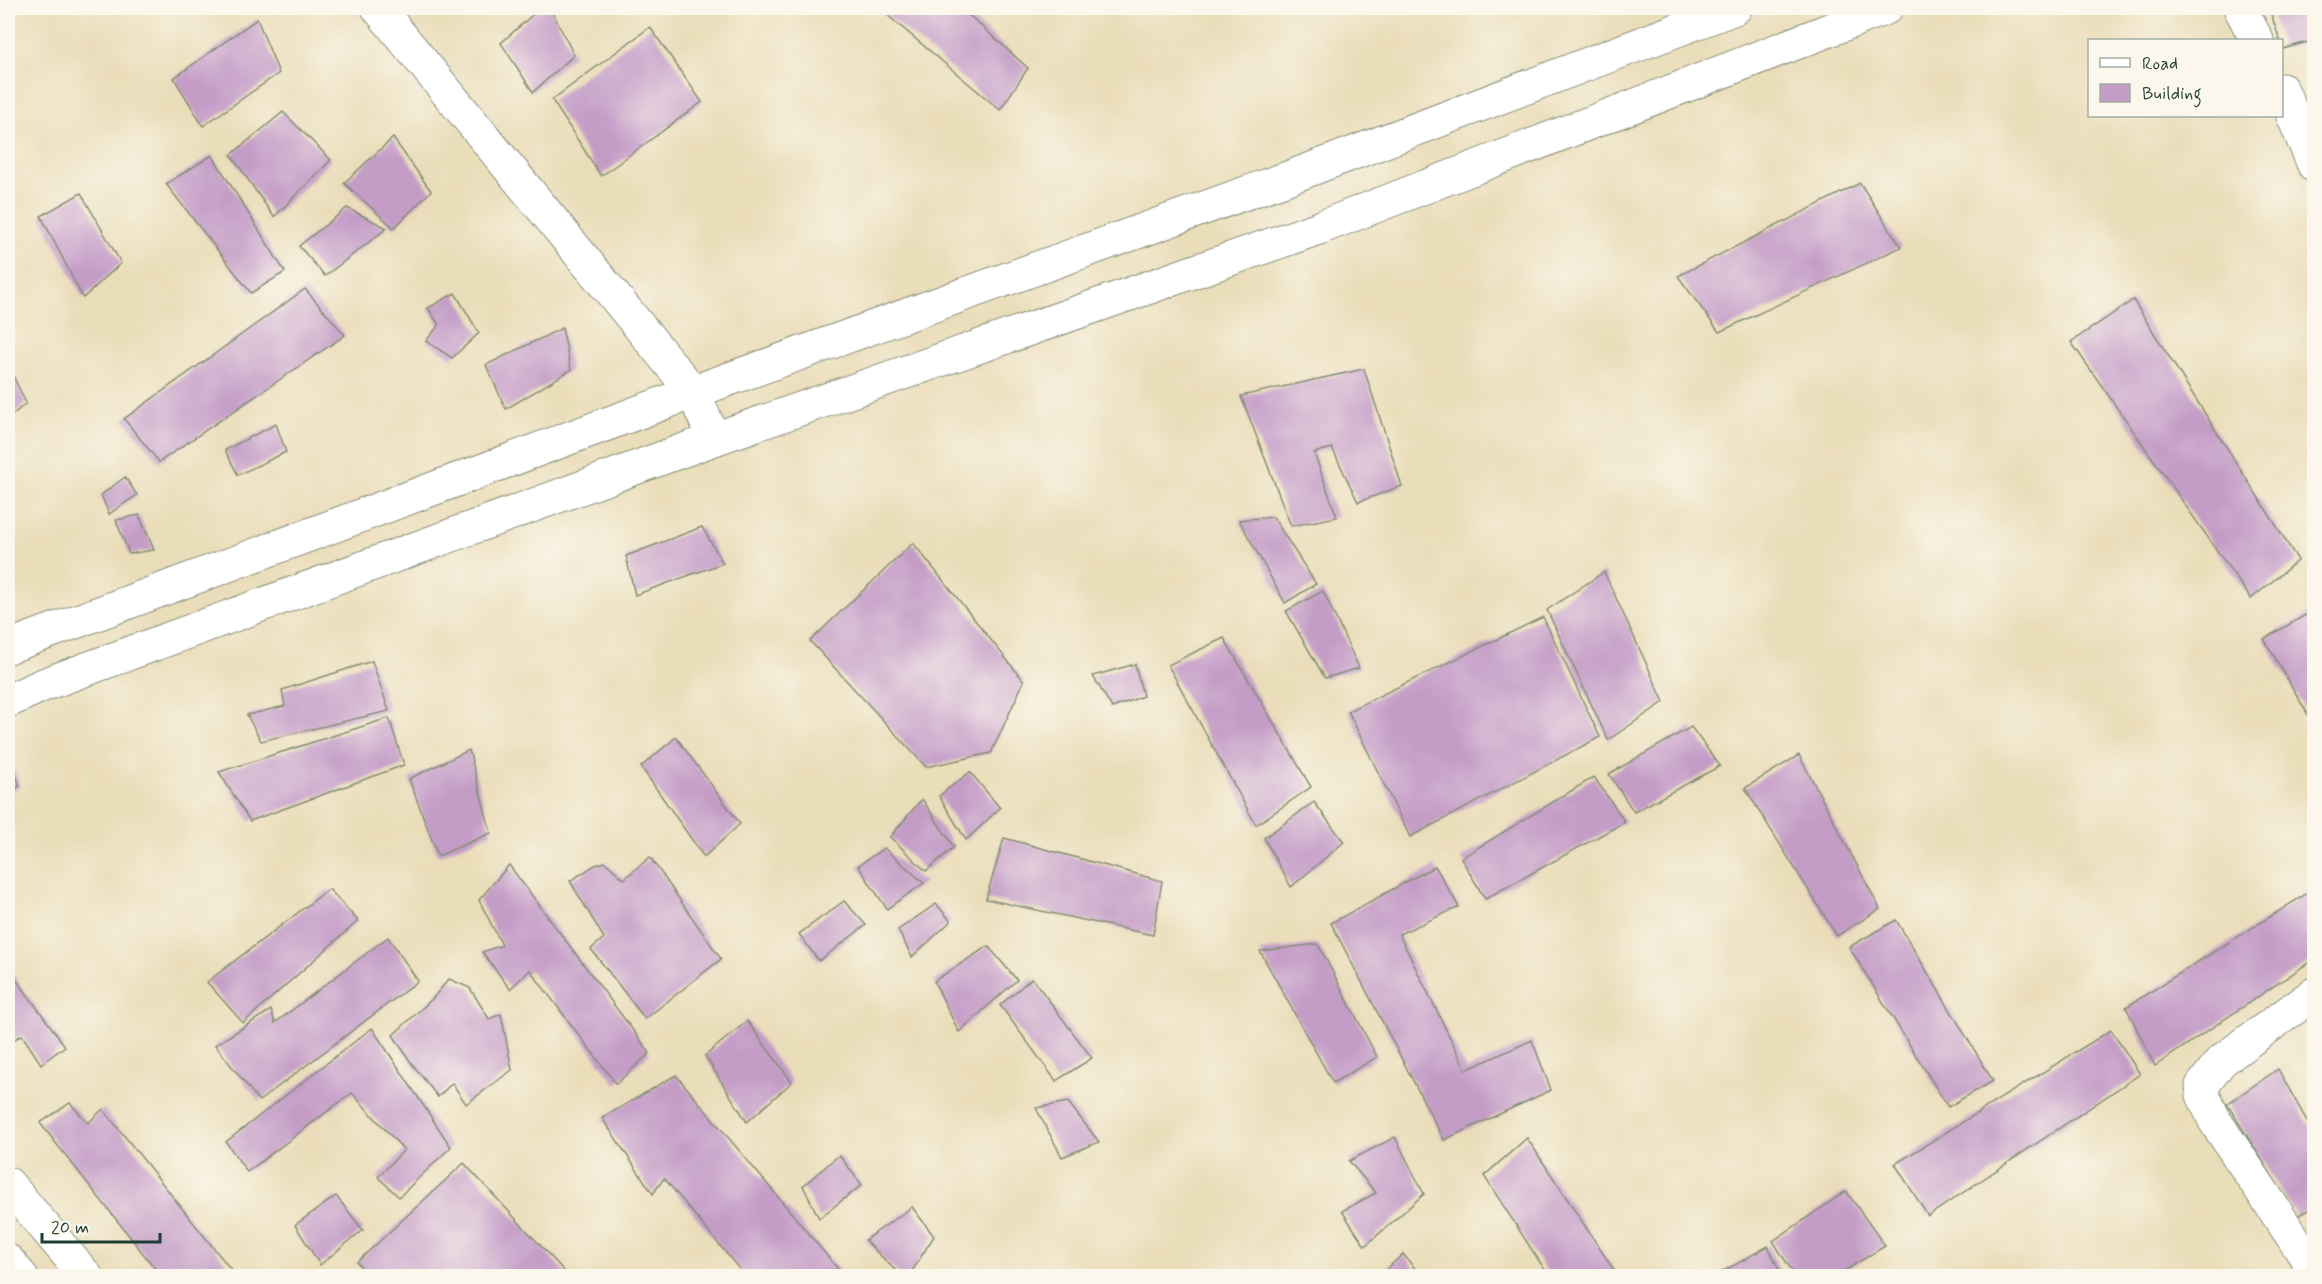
<svg xmlns="http://www.w3.org/2000/svg" width="2322" height="1284" font-family="Mynerve,sans-serif">
	<style>
		.building { fill: #c49dc7 }
		.lines { fill: none; stroke-linecap: round; stroke-linejoin: round }
		.minor-casing { stroke: #848d76; stroke-width: 35 }
		.major-casing { stroke: #848d76; stroke-width: 35 }
		.minor { stroke: #fff; stroke-width: 33 }
		.major { stroke: #fff; stroke-width: 33 }
	</style>
	<rect width="100%" height="100%" fill="#fbf7ec"/>
	<filter id="ink" filterUnits="userSpaceOnUse"><feTurbulence type="fractalNoise" baseFrequency=".0167" numOctaves="2"/><feDisplacementMap in="SourceGraphic" scale="12" xChannelSelector="R" yChannelSelector="G"/><feConvolveMatrix kernelMatrix="1 2 1 2 8 2 1 2 1" color-interpolation-filters="sRGB"/></filter>
	<filter id="wash" filterUnits="userSpaceOnUse"><feTurbulence type="fractalNoise" baseFrequency=".008" numOctaves="4" result="noise"/><feDisplacementMap in="SourceGraphic" scale="24" xChannelSelector="R" yChannelSelector="G"/><feGaussianBlur stdDeviation="1.35" result="paint"/><feColorMatrix in="noise" values="0 0 0 0 0 0 0 0 0 0 0 0 0 0 0 0 0 1.4 0 .05"/><feComposite in="paint" operator="in"/></filter>
	<g filter="url(#wash)">
		<rect width="100%" height="100%" fill="#eaddb9"/>
		<g id="blocks">
			<!-- building -->
			<g class="building">
				<polygon points="540,8 550,8 574,55 533,92 501,43"/>
				<polygon points="879,8 961,8 1028,68 1000,110"/>
				<polygon points="2269,8 2310,8 2314,18 2314,40 2283,49"/>
				<polygon points="257,19 279,73 203,126 174,78"/>
				<polygon points="650,27 702,102 601,176 552,100"/>
				<polygon points="283,112 331,160 274,217 231,155"/>
				<polygon points="393,138 431,191 394,228 344,183"/>
				<polygon points="212,155 285,272 251,293 166,184"/>
				<polygon points="1860,183 1901,247 1719,332 1678,276"/>
				<polygon points="81,193 121,263 83,298 41,216"/>
				<polygon points="347,208 387,228 325,276 299,246"/>
				<polygon points="305,289 345,335 159,462 124,419"/>
				<polygon points="455,293 479,333 452,358 426,341 439,325 428,308"/>
				<polygon points="2133,300 2298,560 2251,599 2071,342"/>
				<polygon points="562,328 571,370 506,409 486,365"/>
				<polygon points="8,365 26,403 8,419"/>
				<polygon points="1364,369 1402,486 1358,502 1332,448 1314,453 1337,517 1291,526 1241,396"/>
				<polygon points="276,424 286,452 238,475 225,450"/>
				<polygon points="125,477 137,495 109,514 101,495"/>
				<polygon points="139,515 154,550 129,554 116,520"/>
				<polygon points="1273,517 1316,584 1285,603 1239,520"/>
				<polygon points="702,527 723,563 635,595 626,556"/>
				<polygon points="913,543 1024,681 991,753 926,767 810,641"/>
				<polygon points="1604,572 1664,702 1608,740 1547,610"/>
				<polygon points="1323,591 1359,668 1325,678 1286,611"/>
				<polygon points="2314,610 2314,725 2264,639"/>
				<polygon points="1543,617 1600,737 1410,837 1348,711"/>
				<polygon points="1224,638 1311,787 1256,825 1168,665"/>
				<polygon points="372,661 389,711 261,741 247,715 285,706 282,690"/>
				<polygon points="1135,664 1143,696 1112,708 1093,676"/>
				<polygon points="389,718 404,765 250,821 219,772"/>
				<polygon points="1691,727 1720,766 1634,812 1609,774"/>
				<polygon points="676,737 740,824 704,857 641,767"/>
				<polygon points="469,750 491,833 438,856 409,779"/>
				<polygon points="8,755 20,786 8,793"/>
				<polygon points="1799,755 1880,909 1837,936 1745,788"/>
				<polygon points="970,772 1000,808 966,840 939,796"/>
				<polygon points="1594,777 1625,822 1485,899 1461,858"/>
				<polygon points="922,799 954,847 926,871 890,837"/>
				<polygon points="1314,802 1344,842 1291,887 1264,838"/>
				<polygon points="1004,838 1162,881 1153,935 986,899"/>
				<polygon points="884,848 924,883 887,909 858,866"/>
				<polygon points="650,857 721,959 645,1019 591,949 604,938 570,881 595,865 605,862 624,879"/>
				<polygon points="509,865 650,1053 616,1084 530,970 510,989 482,952 502,945 479,900"/>
				<polygon points="1435,866 1459,907 1399,934 1466,1070 1532,1040 1551,1090 1444,1140 1331,923"/>
				<polygon points="329,889 358,921 243,1023 207,982"/>
				<polygon points="2314,889 2314,959 2155,1066 2126,1007"/>
				<polygon points="844,901 866,925 819,961 799,934"/>
				<polygon points="936,904 951,921 912,957 898,930"/>
				<polygon points="1896,920 1993,1081 1948,1107 1849,947"/>
				<polygon points="388,937 418,981 259,1101 215,1045 271,1010 275,1023"/>
				<polygon points="1318,944 1377,1057 1333,1083 1260,951"/>
				<polygon points="988,946 1017,980 959,1032 934,981"/>
				<polygon points="8,968 65,1046 41,1064 22,1035 8,1043"/>
				<polygon points="1032,978 1092,1058 1056,1081 1000,1005"/>
				<polygon points="449,979 470,988 489,1019 501,1014 512,1070 466,1104 452,1083 438,1097 410,1061 393,1035 433,998"/>
				<polygon points="747,1021 792,1082 747,1122 705,1056"/>
				<polygon points="372,1028 451,1147 399,1197 378,1177 404,1150 352,1093 247,1172 226,1142"/>
				<polygon points="2111,1030 2140,1074 1928,1216 1895,1164"/>
				<polygon points="2278,1069 2314,1134 2314,1207 2297,1216 2227,1104"/>
				<polygon points="676,1075 844,1276 745,1276 664,1178 653,1194 602,1118"/>
				<polygon points="1068,1102 1099,1142 1062,1157 1036,1108"/>
				<polygon points="70,1103 88,1123 103,1109 236,1276 161,1276 40,1123"/>
				<polygon points="1395,1137 1424,1194 1365,1246 1342,1211 1376,1193 1349,1161"/>
				<polygon points="1527,1138 1618,1276 1549,1276 1484,1176"/>
				<polygon points="839,1155 862,1185 819,1218 803,1186"/>
				<polygon points="464,1163 565,1272 561,1276 368,1276 357,1262"/>
				<polygon points="1846,1191 1885,1246 1836,1276 1795,1276 1773,1241"/>
				<polygon points="336,1196 363,1230 320,1265 295,1225"/>
				<polygon points="912,1207 934,1236 909,1276 901,1276 865,1240"/>
				<polygon points="1768,1246 1782,1276 1715,1276"/>
				<polygon points="1403,1254 1421,1276 1379,1276"/>
			</g>
		</g>
	</g>
	<g filter="url(#ink)">
		<use href="#blocks" fill-opacity="0" stroke="#848d76" stroke-width="1.5"/>
		<g class="lines">
			<!-- minor casing -->
			<g class="minor-casing">
				<g id="minor">
					<polyline points="378,8 693,392 714,439"/>
					<polyline points="2240,8 2257,40"/>
					<polyline points="2282,90 2314,165"/>
					<polyline points="2314,994 2221,1061 2202,1086 2203,1095 2215,1121 2314,1269"/>
				</g>
			</g>
			<!-- major casing -->
			<g class="major-casing">
				<g id="major">
					<polyline points="8,647 693,392 1293,176 1735,8"/>
					<polyline points="8,701 43,685 714,439 1319,228 1886,8"/>
					<polyline points="8,1184 86,1276"/>
					<polyline points="8,1261 21,1276"/>
				</g>
			</g>
			<!-- minor -->
			<use href="#minor" class="minor"/>
			<!-- major -->
			<use href="#major" class="major"/>
		</g>
	</g>
	<!-- margin -->
	<rect width="2322" height="1284" fill="none" stroke="#fbf7ec" stroke-width="30"/>
	<!-- legend -->
	<rect x="2088" y="39" width="195" height="78" fill="#fbf7ec" stroke="#a3ada2" stroke-width="1.5"/>
	<rect x="2100" y="58" width="30" height="9" fill="#ffffff" stroke="#a3ada2" stroke-width="1.5"/>
	<text x="2142" y="69" font-size="18" fill="#1f3d34">Road</text>
	<rect x="2100" y="84" width="30" height="18" fill="#c49dc7" stroke="#a3ada2" stroke-width="1.5"/>
	<text x="2142" y="99" font-size="18" fill="#1f3d34">Building</text>
	<!-- scale -->
	<path d="M42 1233v9h118v-9" fill="none" stroke="#1f3d34" stroke-width="3"/>
	<text x="51" y="1233" font-size="18" fill="#1f3d34" stroke="#fbf7ec" stroke-width="4.5" paint-order="stroke">20 m</text>
</svg>
